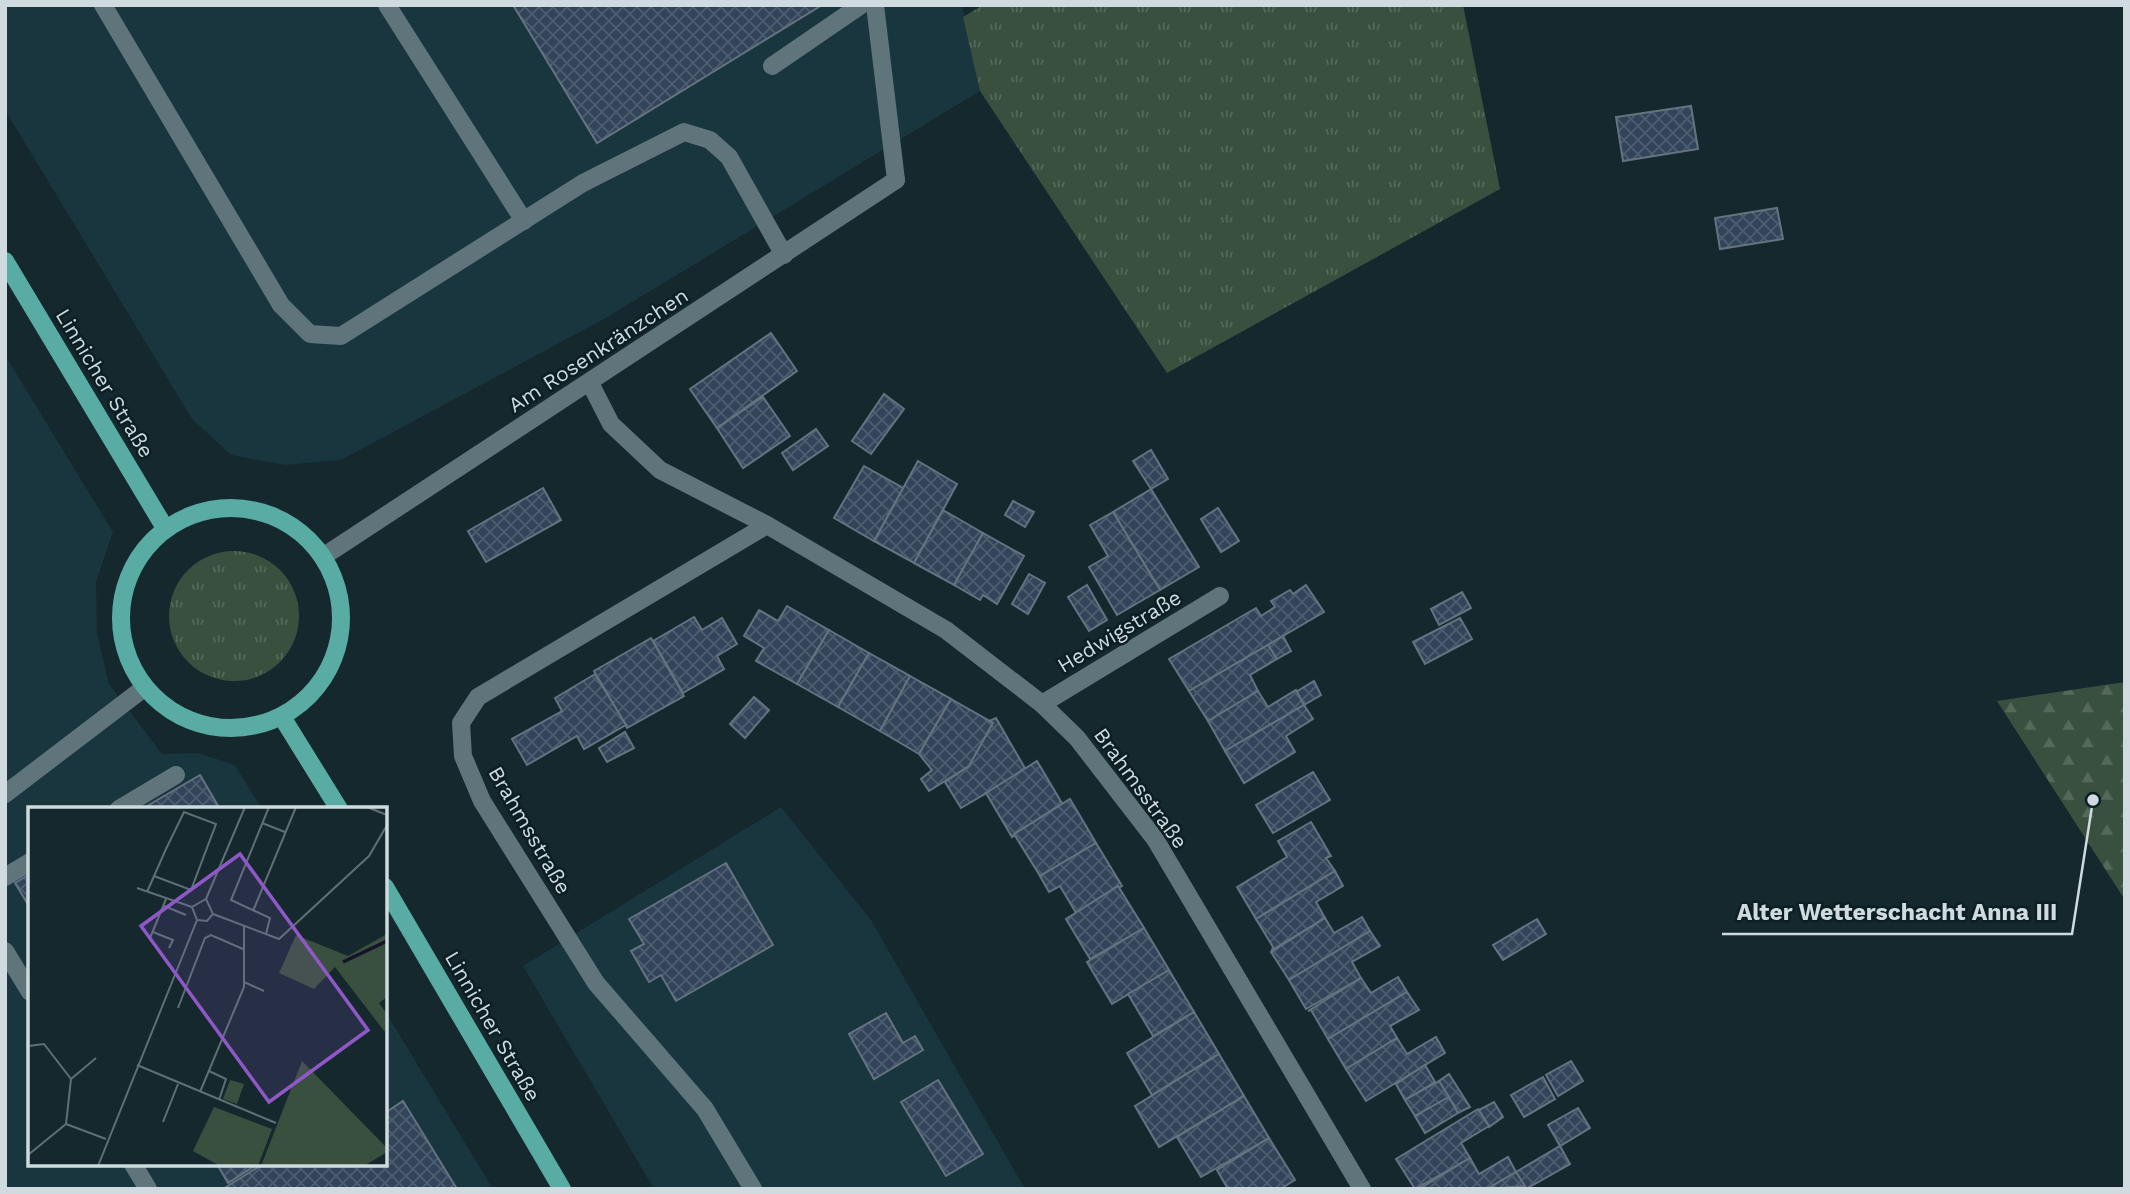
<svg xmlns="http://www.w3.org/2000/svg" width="2130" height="1194" font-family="'Work Sans',sans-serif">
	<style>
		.built { fill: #19353d }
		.grass { fill: url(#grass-tufts) }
		.forest { fill: url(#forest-firs) }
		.building { fill: url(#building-cross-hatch); stroke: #657381; stroke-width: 2 }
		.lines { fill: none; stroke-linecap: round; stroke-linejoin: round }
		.service { stroke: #5f757b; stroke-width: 18 }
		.minor { stroke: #5f757b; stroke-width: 18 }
		.primary { stroke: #58aca4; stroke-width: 18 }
		.labels { text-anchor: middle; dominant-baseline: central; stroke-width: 5; stroke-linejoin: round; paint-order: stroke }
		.street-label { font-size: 21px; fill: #cfdbde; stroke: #0b1f24 }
		.inset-river { fill: none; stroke: #141329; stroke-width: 3.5 }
		.inset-road { fill: none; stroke: #5f7074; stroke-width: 2 }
		.view { fill: #9058c7; fill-opacity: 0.15; stroke: #9058c7; stroke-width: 3.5 }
		.inset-edge { fill: none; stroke: #cfdbde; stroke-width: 3.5 }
		.leader { fill: none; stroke: #cfdbde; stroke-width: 2.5 }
		.callout-dot { fill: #cfdbde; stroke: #0b1f24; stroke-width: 2.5 }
		.callout-label { font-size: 23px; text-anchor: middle; font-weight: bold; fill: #cfdbde; stroke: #0b1f24; stroke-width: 5; stroke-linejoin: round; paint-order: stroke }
	</style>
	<defs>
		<pattern id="grass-tufts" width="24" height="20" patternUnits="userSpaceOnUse" patternTransform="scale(1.75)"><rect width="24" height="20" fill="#3a503e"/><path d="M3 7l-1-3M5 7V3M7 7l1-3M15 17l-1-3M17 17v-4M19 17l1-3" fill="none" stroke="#556959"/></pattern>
		<pattern id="forest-firs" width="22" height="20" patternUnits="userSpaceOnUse" patternTransform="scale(1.75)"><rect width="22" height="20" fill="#3a503e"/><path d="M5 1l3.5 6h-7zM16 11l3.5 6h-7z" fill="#556959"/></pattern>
		<pattern id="building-cross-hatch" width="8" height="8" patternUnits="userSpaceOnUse" patternTransform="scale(1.75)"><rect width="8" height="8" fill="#314459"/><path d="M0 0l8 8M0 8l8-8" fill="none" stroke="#4e5e70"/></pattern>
	</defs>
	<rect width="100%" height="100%" fill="#14282e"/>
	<!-- built -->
	<g class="built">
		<polygon points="5,5 962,5 980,91 606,318 341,460 285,465 231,455 192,419 5,110"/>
		<polygon points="5,355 113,532 96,582 97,633 109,684 162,754 198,753 235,765 262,809 30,809 30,1164 385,1164 385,1011 493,1189 5,1189"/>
		<polygon points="781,807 871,920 1025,1189 654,1189 523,966"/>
	</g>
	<!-- grass -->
	<g class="grass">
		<polygon points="983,5 1463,5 1500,189 1167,373 980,91 963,17"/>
		<circle cx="234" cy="616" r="65"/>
	</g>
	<!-- forest -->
	<polygon class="forest" points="2125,682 2125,900 1997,701"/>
	<!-- building -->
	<g class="building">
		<polygon points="513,5 822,5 597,143"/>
		<polygon points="1691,106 1698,149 1623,161 1616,117"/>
		<polygon points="1777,208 1783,239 1720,249 1715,218"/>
		<polygon points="771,333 797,371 717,428 690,389"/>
		<polygon points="884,394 904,409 871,454 852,441"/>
		<polygon points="763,397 790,436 743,468 717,428"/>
		<polygon points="816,429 828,446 793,470 782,453"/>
		<polygon points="1151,450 1168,479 1151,489 1133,461"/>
		<polygon points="918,461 957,484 914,563 874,541"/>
		<polygon points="864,466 903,488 874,541 834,518"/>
		<polygon points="543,488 561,520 486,562 468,531"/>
		<polygon points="1151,489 1199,567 1160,590 1113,512"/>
		<polygon points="1013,501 1034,512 1025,527 1005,515"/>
		<polygon points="1218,508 1239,541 1221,552 1201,519"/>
		<polygon points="943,510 983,533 954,585 914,563"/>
		<polygon points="1113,512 1160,590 1117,615 1089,567 1108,556 1090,525"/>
		<polygon points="983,533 1024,556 997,604 983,595 980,600 954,585"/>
		<polygon points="1029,574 1045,583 1028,614 1012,604"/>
		<polygon points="1087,585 1107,620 1089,631 1068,597"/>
		<polygon points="1306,585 1324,612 1189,691 1169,659 1256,608 1261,616 1275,607 1271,601 1290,590 1293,594"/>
		<polygon points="1462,592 1471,608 1439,625 1431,609"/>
		<polygon points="787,606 829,630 797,684 756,661 764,648 744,636 759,610 778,621"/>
		<polygon points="694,617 702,630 722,618 737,644 717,656 724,669 683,693 653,641"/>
		<polygon points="1460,618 1472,639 1425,664 1413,642"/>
		<polygon points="829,630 869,653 838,707 797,684"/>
		<polygon points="1283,636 1291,651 1277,659 1268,645"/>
		<polygon points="651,638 684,696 627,728 594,671"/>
		<polygon points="1268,645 1277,659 1250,675 1258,691 1208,721 1189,691"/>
		<polygon points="869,653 910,676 880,731 838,707"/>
		<polygon points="595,674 626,725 584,749 577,736 527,765 512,739 562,711 555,698"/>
		<polygon points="910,676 951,699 919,754 880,731"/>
		<polygon points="1314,681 1321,695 1304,705 1296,692"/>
		<polygon points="1296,690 1304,705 1225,751 1208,721 1258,691 1268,707"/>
		<polygon points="754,697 769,710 745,738 730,724"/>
		<polygon points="951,699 993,723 969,766 929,791 921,779 932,770 919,754"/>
		<polygon points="1304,705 1313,719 1286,736 1295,752 1244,783 1225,751"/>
		<polygon points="996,718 1026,770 961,808 945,782 969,766 993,723 989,721"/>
		<polygon points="625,732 634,748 607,762 599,748"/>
		<polygon points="1037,761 1063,805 1012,837 986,793"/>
		<polygon points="1313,772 1330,800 1273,833 1256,805"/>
		<polygon points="200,775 220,809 142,809"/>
		<polygon points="1070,799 1096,843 1040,876 1014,834"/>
		<polygon points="1311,822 1331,856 1326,858 1335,871 1256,919 1237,887 1287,857 1278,841"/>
		<polygon points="1096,843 1122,886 1076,913 1060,886 1049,892 1040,876"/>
		<polygon points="726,863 773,945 676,1001 661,975 649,982 631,951 644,944 629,919"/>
		<polygon points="1335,871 1343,886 1316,902 1325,918 1272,950 1273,947 1256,919"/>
		<polygon points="30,874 30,908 15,883"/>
		<polygon points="1118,886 1144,928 1090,959 1066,919"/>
		<polygon points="1362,917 1370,931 1289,980 1271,952 1325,918 1334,933"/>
		<polygon points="1537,919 1546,934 1503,960 1493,945"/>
		<polygon points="1144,928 1169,970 1112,1004 1087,962"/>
		<polygon points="1370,931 1380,946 1352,962 1361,978 1306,1009 1289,980"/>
		<polygon points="1169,970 1194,1012 1153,1036 1128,994"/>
		<polygon points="1398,977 1407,992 1328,1039 1311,1010 1308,1011 1361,978 1371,993"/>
		<polygon points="1407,992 1419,1010 1390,1026 1397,1038 1346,1069 1328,1039"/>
		<polygon points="1194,1012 1219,1054 1152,1095 1127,1053"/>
		<polygon points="886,1013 903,1043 915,1036 923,1050 874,1079 849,1034"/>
		<polygon points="1436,1037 1445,1053 1366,1101 1346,1069 1397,1038 1407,1054"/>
		<polygon points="1219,1054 1244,1096 1159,1147 1135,1106"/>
		<polygon points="1571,1061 1583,1081 1558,1096 1546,1075"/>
		<polygon points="1425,1065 1435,1082 1405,1100 1396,1084"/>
		<polygon points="1449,1074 1470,1107 1458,1113 1439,1081"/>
		<polygon points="1543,1077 1555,1099 1524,1117 1511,1095"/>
		<polygon points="938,1080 983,1154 946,1176 901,1102"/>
		<polygon points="1439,1081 1449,1097 1415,1116 1405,1100"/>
		<polygon points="1244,1096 1269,1138 1201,1177 1177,1137"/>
		<polygon points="1449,1097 1458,1113 1425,1133 1415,1116"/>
		<polygon points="403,1101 457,1189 223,1189 263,1164 385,1164 385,1113"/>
		<polygon points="1494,1102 1503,1117 1489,1127 1479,1110"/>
		<polygon points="1578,1108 1590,1128 1560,1146 1548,1125"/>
		<polygon points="1478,1109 1489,1126 1461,1143 1470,1158 1415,1189 1396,1159"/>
		<polygon points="1269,1138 1295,1180 1280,1189 1228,1189 1217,1170"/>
		<polygon points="1560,1146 1570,1164 1526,1189 1516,1172"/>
		<polygon points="1508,1157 1516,1172 1487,1189 1419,1189 1470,1158 1479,1174"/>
		<polygon points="217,1164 258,1164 228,1183"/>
		<polygon points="1516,1172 1525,1186 1487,1189"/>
	</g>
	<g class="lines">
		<!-- service -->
		<g class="service">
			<polyline points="103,5 281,305 310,334 341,336 583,183 684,132 710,140 729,157 784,255"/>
			<polyline points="387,5 524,221"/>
			<polyline points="875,5 896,180"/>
			<polyline points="772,66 861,5"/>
			<polyline points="119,809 176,775"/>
			<polyline points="5,877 30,862"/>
			<polyline points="5,951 30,992"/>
			<polyline points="648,1043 705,1109 753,1189"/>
			<polyline points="133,1164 148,1189"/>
		</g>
		<!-- minor -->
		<g class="minor">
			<polyline points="590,383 611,424 660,470 767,525 946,630 1042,704 1077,738 1155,839 1362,1189"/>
			<polyline points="324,556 896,180"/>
			<polyline points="1042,704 1220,596"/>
			<polyline points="5,794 144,688"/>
			<polyline points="648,1043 596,983 482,801 463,756 461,723 478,697 767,525"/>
		</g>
		<!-- primary -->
		<g class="primary">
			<polyline points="5,261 165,528"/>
			<circle cx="231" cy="618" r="110"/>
			<polyline points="282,717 339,809"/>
			<polyline points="385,887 562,1189"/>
		</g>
	</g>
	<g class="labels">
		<!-- street labels -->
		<g class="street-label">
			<text transform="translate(598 350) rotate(-33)">Am Rosenkränzchen</text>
			<text transform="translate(105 383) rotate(59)">Linnicher Straße</text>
			<text transform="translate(1119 631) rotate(-31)">Hedwigstraße</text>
			<text transform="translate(1141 788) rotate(54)">Brahmsstraße</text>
			<text transform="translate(530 830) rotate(60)">Brahmsstraße</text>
			<text transform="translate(493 1026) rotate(60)">Linnicher Straße</text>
		</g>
	</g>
	<!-- overview -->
	<g transform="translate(28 807)">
		<rect width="359" height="359" fill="#14282e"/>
		<path d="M359 127V190L351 196 359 207 357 225 307 160 286 182 251 166 268 128 320 149ZM202 273 216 277 209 297 195 292ZM186 300 244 322 230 359H192L165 344Z" fill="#3a503e"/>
		<path d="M274 254 359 341V345L336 359H233Z" fill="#3a503e"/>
		<path class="inset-river" d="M315 155 359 134"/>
		<path class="inset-road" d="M339 0 359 8M234 16 257 25M109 81 164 100M119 85 138 42 156 5 188 17 163 83 126 69M178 92 217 0M136 99 158 108M225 104 268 0M185 107 251 132 341 49 359 18M169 113 179 114 185 107 178 92M169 113 164 100 178 92M125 125 145 133 141 141M238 127 242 111 203 93 241 0M122 131 138 92M216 175 236 184M150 201 177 131 183 128 215 142M0 239 16 237 43 272 38 317M109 258 248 316M181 264 198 272 191 293M43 272 68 251M172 285 216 180V119M135 315 150 277M38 317 78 332M0 348 38 317M70 359 169 113"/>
		<path class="view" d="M212 47 340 223 241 295 113 119Z"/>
		<rect width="359" height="359" class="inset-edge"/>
	</g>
	<!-- callouts -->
	<path class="leader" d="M2093 800L2072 934H1722"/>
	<circle class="callout-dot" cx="2093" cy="800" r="7"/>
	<g class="callout-label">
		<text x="1897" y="920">Alter Wetterschacht Anna III</text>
	</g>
	<!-- border -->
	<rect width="2130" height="1194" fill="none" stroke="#cfdbde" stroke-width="14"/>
</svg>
